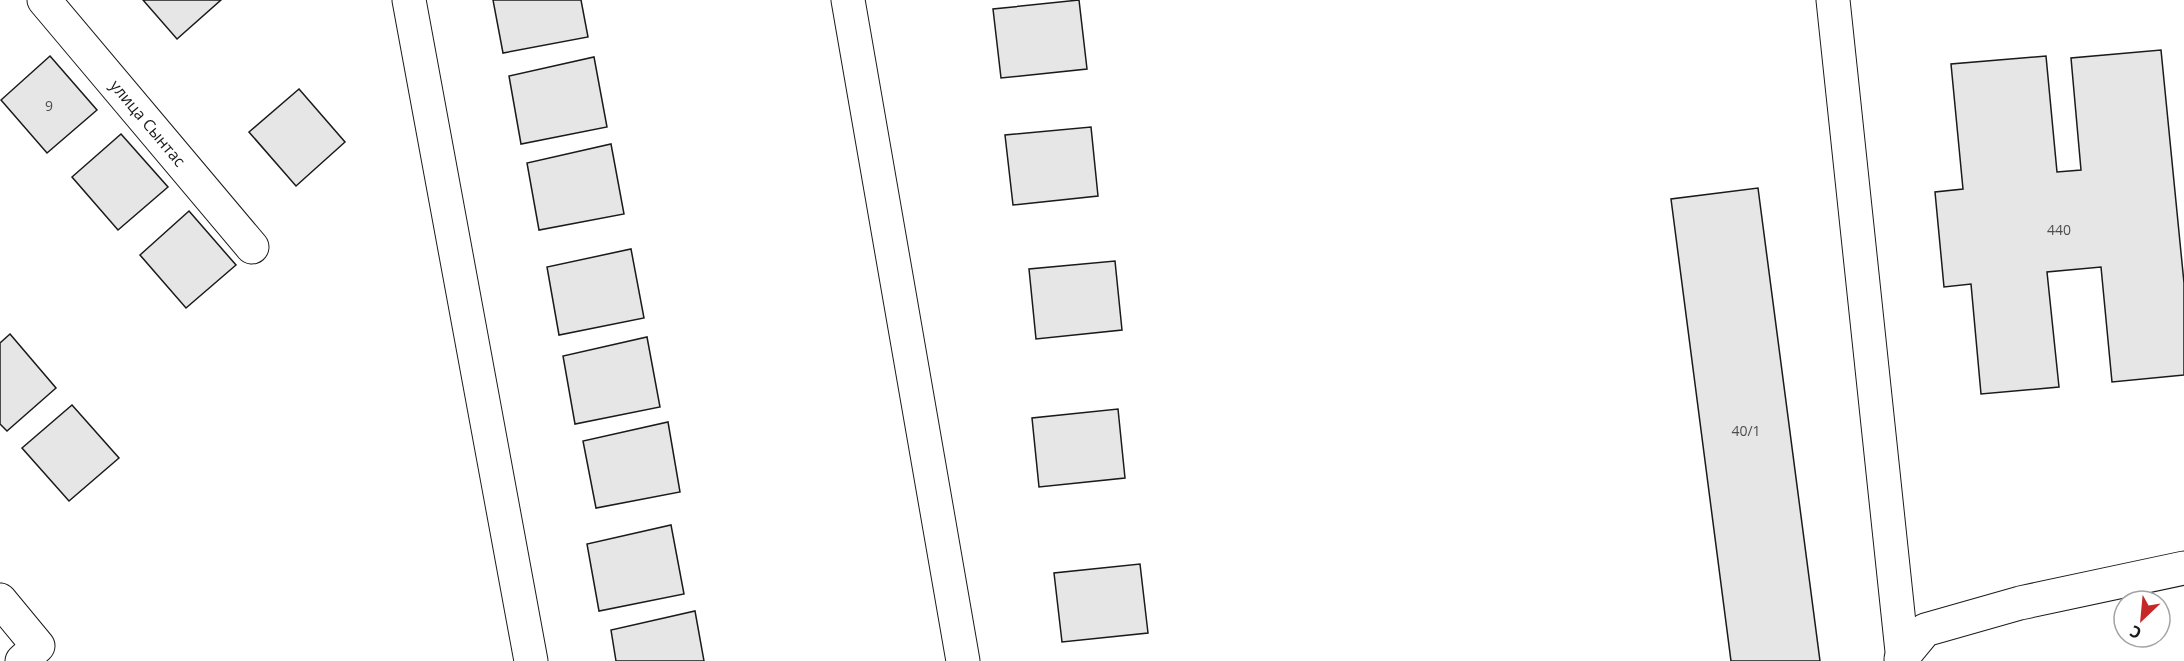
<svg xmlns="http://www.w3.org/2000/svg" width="2184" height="661" font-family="'Open Sans',sans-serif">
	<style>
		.building { fill: #e6e6e6; stroke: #1a1a1a; stroke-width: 1.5 }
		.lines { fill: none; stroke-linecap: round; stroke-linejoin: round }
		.minor-casing { stroke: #1a1a1a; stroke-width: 35 }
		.minor { stroke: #fff; stroke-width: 33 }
		.labels { text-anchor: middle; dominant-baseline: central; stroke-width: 4.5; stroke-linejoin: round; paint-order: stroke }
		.number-label { font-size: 14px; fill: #4d4d4d }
		.street-label { font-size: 16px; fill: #1a1a1a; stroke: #fff }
	</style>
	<rect width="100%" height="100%" fill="#fff"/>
	<!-- building -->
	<g class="building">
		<polygon points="143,0 221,0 177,39"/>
		<polygon points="493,0 581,0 588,37 503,53"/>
		<polygon points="1079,0 1087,69 1001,78 993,9"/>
		<polygon points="2161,50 2184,283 2184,375 2112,382 2101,267 2047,272 2059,387 1981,394 1971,284 1944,287 1935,192 1963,189 1951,64 2046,56 2057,172 2081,170 2071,58"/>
		<polygon points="50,56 97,110 47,153 1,100"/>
		<polygon points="594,57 607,127 521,144 509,76"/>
		<polygon points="299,89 345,142 296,186 249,132"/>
		<polygon points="1091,127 1098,196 1013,205 1005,135"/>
		<polygon points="121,134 168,187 118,230 72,177"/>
		<polygon points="611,144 624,214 539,230 527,163"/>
		<polygon points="1758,188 1820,661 1731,661 1671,199"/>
		<polygon points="189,211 236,265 186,308 140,255"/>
		<polygon points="631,249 644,318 559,335 547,267"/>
		<polygon points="1115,261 1122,330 1036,339 1029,269"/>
		<polygon points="10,334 56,388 7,431 0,424 0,343"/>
		<polygon points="647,337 660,407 575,424 563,356"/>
		<polygon points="72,405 119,458 69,501 22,448"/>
		<polygon points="1118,409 1125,478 1039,487 1032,418"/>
		<polygon points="668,422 680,492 596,508 583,441"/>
		<polygon points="671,525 684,594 599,611 587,544"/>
		<polygon points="1140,564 1148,633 1062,642 1054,573"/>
		<polygon points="695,611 704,661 616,661 611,630"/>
	</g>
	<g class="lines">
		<!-- minor casing -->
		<g class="minor-casing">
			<g id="minor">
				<polyline points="44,0 252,247"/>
				<polyline points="409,0 531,661"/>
				<polyline points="848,0 963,661"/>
				<polyline points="1833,0 1903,661"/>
				<polyline points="0,600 38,646 22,661"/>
				<polyline points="1901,659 1925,630 2020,603 2184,568"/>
			</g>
		</g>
		<!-- minor -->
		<use href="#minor" class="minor"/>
	</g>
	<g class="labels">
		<!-- number labels -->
		<g class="number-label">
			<text x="49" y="105">9</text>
			<text x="2059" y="229">440</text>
			<text x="1746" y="430">40/1</text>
		</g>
		<!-- street labels -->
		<g class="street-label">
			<text transform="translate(148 123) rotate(50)">улица Сынтас</text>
		</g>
	</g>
	<!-- north arrow -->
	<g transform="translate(2142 619) rotate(206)"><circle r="28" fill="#ffffff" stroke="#a3a3a3" stroke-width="1.5"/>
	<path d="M0-4.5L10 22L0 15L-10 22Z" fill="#c62828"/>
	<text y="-9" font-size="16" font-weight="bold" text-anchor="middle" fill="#1a1a1a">С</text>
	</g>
</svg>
